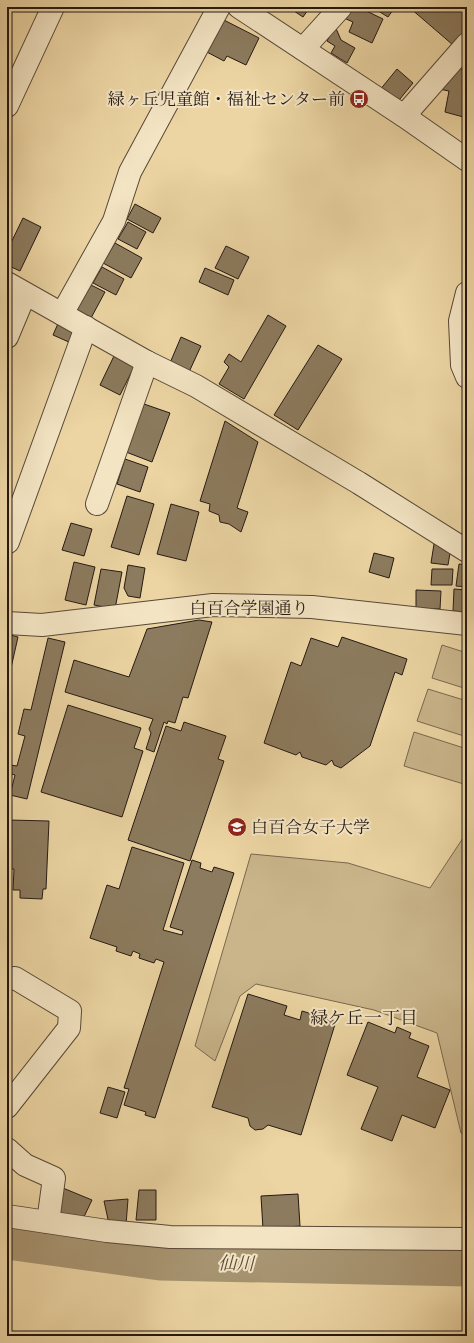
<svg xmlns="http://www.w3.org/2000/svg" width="474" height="1343" font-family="'IM FELL Double Pica','Noto Serif JP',serif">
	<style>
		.green { fill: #cab58b; stroke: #786750 }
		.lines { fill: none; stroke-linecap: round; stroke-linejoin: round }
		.river { stroke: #a89572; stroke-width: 37 }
		.building { fill: #8c7b5e; stroke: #251914 }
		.minor-casing { stroke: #574838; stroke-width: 24 }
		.minor { stroke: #f3e4c3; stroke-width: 22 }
		.labels { text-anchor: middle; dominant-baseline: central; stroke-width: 4; stroke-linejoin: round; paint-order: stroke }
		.poi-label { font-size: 17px; fill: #251914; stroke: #f3e4c3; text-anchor: end }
		.street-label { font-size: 17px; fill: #251914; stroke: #f3e4c3 }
		.neighbourhood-label { font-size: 18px; fill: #251914; stroke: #f3e4c3 }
		.water-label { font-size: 18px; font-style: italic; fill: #594b3a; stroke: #f3e4c3 }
	</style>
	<rect width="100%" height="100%" fill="#ecd5a3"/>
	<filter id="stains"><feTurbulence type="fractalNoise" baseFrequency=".005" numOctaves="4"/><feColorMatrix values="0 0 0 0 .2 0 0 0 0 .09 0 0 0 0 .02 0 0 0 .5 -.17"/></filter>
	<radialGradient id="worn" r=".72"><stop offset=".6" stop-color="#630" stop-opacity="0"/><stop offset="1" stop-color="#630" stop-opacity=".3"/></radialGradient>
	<!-- green -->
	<g class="green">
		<polygon points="442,645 467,653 467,689 432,678"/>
		<polygon points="428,689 467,701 467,737 417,721"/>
		<polygon points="414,732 467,749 467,785 404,766"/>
		<polygon points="463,838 467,840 467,1134 461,1133 437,1033 374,1010 256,984 240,996 215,1061 195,1046 251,854 348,863 430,888"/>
	</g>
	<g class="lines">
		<!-- river -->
		<polyline class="river" points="7,1241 160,1262 467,1268"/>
	</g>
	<!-- building -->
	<g class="building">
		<polygon points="288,7 310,7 303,17"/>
		<polygon points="349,7 358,7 383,19 372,43 349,32 353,22 344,18"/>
		<polygon points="372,7 395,7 388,17"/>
		<polygon points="411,7 467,7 467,28 453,45 410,8"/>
		<polygon points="220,18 259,38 246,65 227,56 224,61 203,50"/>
		<polygon points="335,26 341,40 355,48 347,63 331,53 335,46 327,41"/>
		<polygon points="397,69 413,83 395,105 379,91"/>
		<polygon points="454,69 467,69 467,118 445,112 449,91 439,89"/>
		<polygon points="135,204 161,218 153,233 127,219"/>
		<polygon points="23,218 41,227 20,271 7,265 7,251"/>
		<polygon points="128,222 146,232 137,249 118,239"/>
		<polygon points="115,243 142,258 131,278 103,263"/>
		<polygon points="226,246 249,257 238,279 215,268"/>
		<polygon points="102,267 124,279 116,295 93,283"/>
		<polygon points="205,268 234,280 228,295 199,282"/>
		<polygon points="85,282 105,292 91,318 71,307"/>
		<polygon points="268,315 286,326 244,399 219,384 229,367 224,362 229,354 241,362"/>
		<polygon points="60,319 78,326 71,343 53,335"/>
		<polygon points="181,337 201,346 189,372 170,363"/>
		<polygon points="318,345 342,359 298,430 274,415"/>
		<polygon points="114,356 134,367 120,395 100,385"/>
		<polygon points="144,404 170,413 152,462 126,452"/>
		<polygon points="225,421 258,442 237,508 248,512 241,532 229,524 220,522 219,515 209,511 210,504 200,501"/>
		<polygon points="125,459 148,467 140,492 117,484"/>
		<polygon points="127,496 154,504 139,555 111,547"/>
		<polygon points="171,504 199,512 186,561 157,554"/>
		<polygon points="71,523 92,529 84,556 62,550"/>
		<polygon points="434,544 451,547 448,565 431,563"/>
		<polygon points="374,553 394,558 389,578 369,572"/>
		<polygon points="74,562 95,567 86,605 65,600"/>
		<polygon points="459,564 467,565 467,587 456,586"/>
		<polygon points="128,565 145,568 140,598 128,596 124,588"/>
		<polygon points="101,569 122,572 115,609 94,605"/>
		<polygon points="432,569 453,569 452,585 431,585"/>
		<polygon points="454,589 467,590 467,612 453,611"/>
		<polygon points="416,590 441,591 440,609 416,608"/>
		<polygon points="199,620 212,622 188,698 183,697 175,723 168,721 167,724 164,722 154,752 146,749 151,733 149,729 153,719 65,692 74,660 129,677 147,629"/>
		<polygon points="7,634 18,637 11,668 7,667"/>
		<polygon points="342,637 407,659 402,675 395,672 370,746 341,768 334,765 332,760 326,765 302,757 300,752 296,755 264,743 291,662 301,666 311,638 338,647"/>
		<polygon points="48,638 65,642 27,799 10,795 15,775 8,773 10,765 17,766 25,736 18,734 24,709 31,710"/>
		<polygon points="68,705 141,728 134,748 143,751 122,817 41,792"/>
		<polygon points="184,722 226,736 218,759 224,761 190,861 128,840 166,726 181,731"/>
		<polygon points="9,820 49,821 46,889 43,889 42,899 20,898 20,890 13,890 14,869 7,869 7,831 9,831"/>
		<polygon points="132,847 184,863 163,930 182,935 183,931 170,927 192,860 201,863 200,868 212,872 214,867 234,873 155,1118 145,1115 146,1112 124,1105 129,1089 124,1088 164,962 156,959 154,963 139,958 140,954 133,951 131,956 116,951 117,947 90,938 107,885 119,889"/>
		<polygon points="7,873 11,873 8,908 7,908"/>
		<polygon points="248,994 287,1006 284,1015 300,1020 302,1011 336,1021 301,1135 268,1125 263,1129 255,1130 250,1126 248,1118 212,1107"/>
		<polygon points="368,1022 395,1033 397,1027 411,1033 409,1038 429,1046 417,1077 450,1090 435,1128 402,1115 392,1141 361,1129 378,1087 347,1075"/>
		<polygon points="108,1087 125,1092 117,1118 100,1113"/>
		<polygon points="58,1186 92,1200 81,1223 55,1212"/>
		<polygon points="139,1190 156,1190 156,1220 136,1220"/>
		<polygon points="298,1194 300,1226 263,1229 261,1196"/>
		<polygon points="128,1199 126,1225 109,1224 104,1201"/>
	</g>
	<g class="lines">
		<!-- minor casing -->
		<g class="minor-casing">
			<g id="minor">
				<polyline points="239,7 404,116 467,160"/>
				<polyline points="303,49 341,7"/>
				<polyline points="7,106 53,7"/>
				<polyline points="404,116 467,44"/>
				<polyline points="7,283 147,362 196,386 359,483 467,551"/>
				<polyline points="467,293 460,321 462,365 467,377"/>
				<polyline points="62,314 114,221 130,172 219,7"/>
				<polyline points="7,337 25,294"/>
				<polyline points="97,504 147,362"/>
				<polyline points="7,541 8,542 86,327"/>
				<polyline points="7,623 42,625 213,605 312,607 467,624"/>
				<polyline points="7,979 15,978 70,1011 69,1028 7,1107"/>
				<polyline points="7,1149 25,1165 54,1178 48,1222"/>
				<polyline points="7,1216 107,1231 170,1237 467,1239"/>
			</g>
		</g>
		<!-- minor -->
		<use href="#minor" class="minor"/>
	</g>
	<!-- icons -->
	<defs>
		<g id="bus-disc" transform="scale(1)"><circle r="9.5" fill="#8f2418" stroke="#f3e4c3"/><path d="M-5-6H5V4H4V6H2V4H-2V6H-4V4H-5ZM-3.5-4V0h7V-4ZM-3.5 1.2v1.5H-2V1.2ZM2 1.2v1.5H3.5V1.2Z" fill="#fff"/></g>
		<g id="university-disc" transform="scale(1)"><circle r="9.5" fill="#8f2418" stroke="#f3e4c3"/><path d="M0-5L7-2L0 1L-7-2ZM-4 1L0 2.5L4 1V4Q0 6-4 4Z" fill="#fff"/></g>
	</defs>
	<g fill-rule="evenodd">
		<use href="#bus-disc" x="359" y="99"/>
		<use href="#university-disc" x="237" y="827"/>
	</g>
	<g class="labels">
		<!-- poi labels -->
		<g class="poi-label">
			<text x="345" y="99">緑ヶ丘児童館・福祉センター前</text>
			<text x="251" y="827" text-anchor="start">白百合女子大学</text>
		</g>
		<!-- street labels -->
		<g class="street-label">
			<text x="249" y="608">白百合学園通り</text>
		</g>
		<!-- neighbourhood labels -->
		<g class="neighbourhood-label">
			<text x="364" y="1018">緑ケ丘一丁目</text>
		</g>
		<!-- water labels -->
		<g class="water-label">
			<text transform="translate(236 1264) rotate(1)">仙川</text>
		</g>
	</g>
	<!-- margin -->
	<rect width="474" height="1343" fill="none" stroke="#ecd5a3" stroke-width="24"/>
	<rect x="8" y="8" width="458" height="1327" fill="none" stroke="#251914" stroke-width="2"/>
	<rect x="12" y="12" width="450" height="1319" fill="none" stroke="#251914"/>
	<rect width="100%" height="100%" filter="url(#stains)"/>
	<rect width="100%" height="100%" fill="url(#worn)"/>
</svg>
